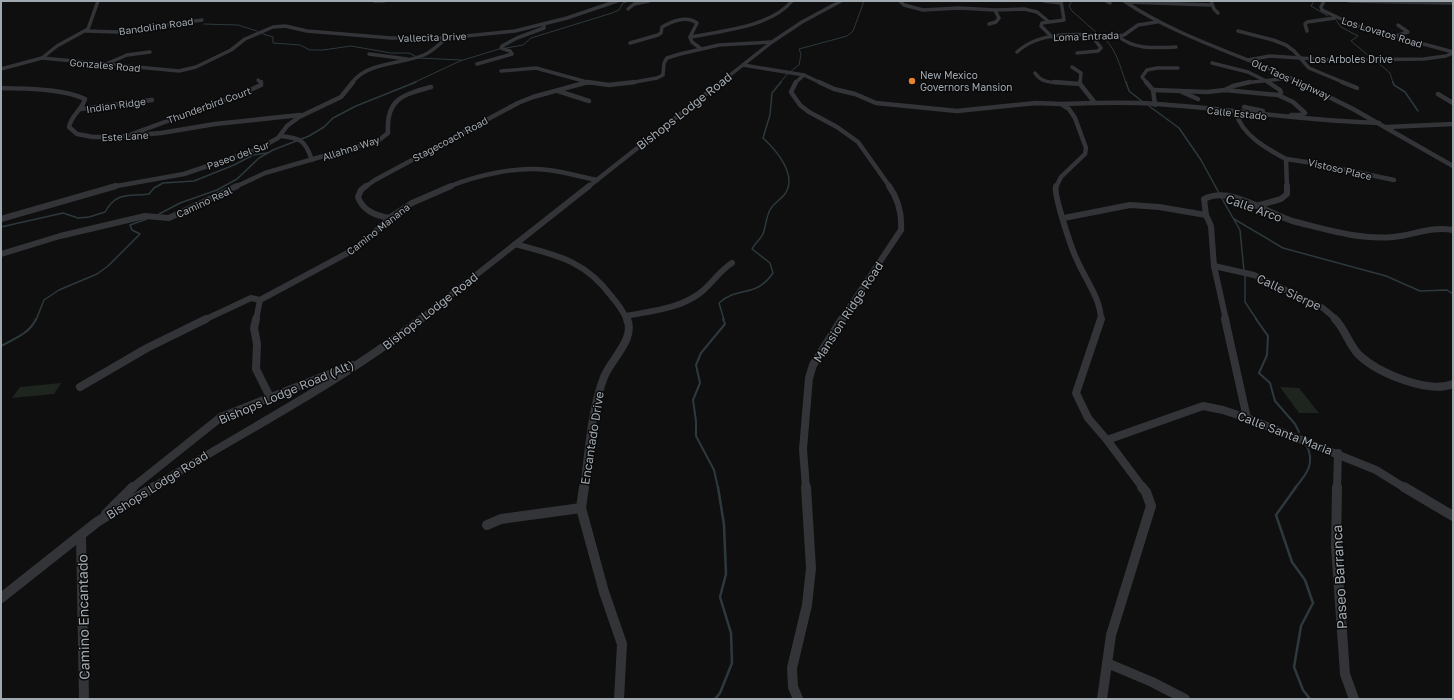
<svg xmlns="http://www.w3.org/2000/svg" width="1454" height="700" font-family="'Golos Text',sans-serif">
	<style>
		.green { fill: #1e241e }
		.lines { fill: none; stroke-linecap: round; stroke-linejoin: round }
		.stream-far3 { stroke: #2d393d; stroke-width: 1 }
		.stream-far2 { stroke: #2d393d; stroke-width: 1.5 }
		.stream-far1 { stroke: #2d393d; stroke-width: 2 }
		.stream { stroke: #2d393d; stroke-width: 2.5 }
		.minor-far4 { stroke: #323437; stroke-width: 3.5 }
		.minor-far3 { stroke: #323437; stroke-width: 4.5 }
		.minor-far2 { stroke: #323437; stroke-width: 6 }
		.minor-far1 { stroke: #323437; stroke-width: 8 }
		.minor { stroke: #323437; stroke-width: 10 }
		.poi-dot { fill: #e78430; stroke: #0a0a0b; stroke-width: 1.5 }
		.labels { text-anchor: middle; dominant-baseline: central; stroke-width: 3; stroke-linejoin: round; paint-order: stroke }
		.far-street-label { font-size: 10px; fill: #a1a9b0; stroke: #0a0a0b }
		.far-poi-label { font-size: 10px; fill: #a1a9b0; stroke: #0a0a0b; text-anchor: start }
		.street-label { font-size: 12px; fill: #a1a9b0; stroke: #0a0a0b }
		.near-street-label { font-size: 14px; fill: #a1a9b0; stroke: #0a0a0b }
	</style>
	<rect width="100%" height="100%" fill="#0f0f10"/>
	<!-- green -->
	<g class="green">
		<polygon points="61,383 54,394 12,398 20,387"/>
		<polygon points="1280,387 1299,388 1319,413 1299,413"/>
	</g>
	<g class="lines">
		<!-- stream-far3 -->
		<g class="stream-far3">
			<polyline points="1072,1 1069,6 1072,11 1098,34"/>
			<polyline points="1314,1 1311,6 1328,16"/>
			<polyline points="1336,20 1341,27 1358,36 1351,41 1370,57"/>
			<polyline points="204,24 238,25 257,31"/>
			<polyline points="262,32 263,34 273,37 273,43 300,45 310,50 323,50 351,46 391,53 409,53 417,57"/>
			<path d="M1102 36C1116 48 1120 66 1126 83"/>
			<polyline points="506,48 523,45 531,38 612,13 619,10 623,3 629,1"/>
			<polyline points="418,58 461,60"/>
			<polyline points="1376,61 1390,73 1393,83"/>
			<polyline points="791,71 799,65 801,54 799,49 847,36 853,31 864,1"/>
			<polyline points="413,83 460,61 499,49"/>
			<polyline points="780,83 788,73"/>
		</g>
		<!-- stream-far2 -->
		<g class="stream-far2">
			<polyline points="1126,82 1129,91 1143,102"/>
			<polyline points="1393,82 1394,85 1405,92 1418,111"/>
			<polyline points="1149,106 1179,128 1201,160 1219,193"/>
			<polyline points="1221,197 1240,230 1244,271"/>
			<polyline points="159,214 180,203 217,190 237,179 259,158 273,150 309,136 324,127 333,118 356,106 416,82"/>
			<polyline points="1234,219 1283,248 1386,276 1420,291 1447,290 1453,294"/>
			<path d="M1 227 63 213 78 218 89 217 105 212C117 191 128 197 149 194L154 188 163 183 194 181 234 165 253 155 267 153"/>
			<polyline points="1245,276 1245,302 1257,320"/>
			<polyline points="36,320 44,300 59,290 97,274 108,266 140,234 132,230 130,225 147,219"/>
			<path d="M724 320 719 303C739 285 755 299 773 273L770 263 752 249C755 243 760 240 763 234 766 226 766 217 770 210 773 204 780 200 785 194 798 175 776 150 763 138L770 115 772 93 781 82"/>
		</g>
		<!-- stream-far1 -->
		<g class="stream-far1">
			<polyline points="1256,319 1268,336 1267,355 1259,373 1270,383 1275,401 1295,424 1299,432"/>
			<path d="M1 346C14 339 30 333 36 319"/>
			<polyline points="718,488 714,470 696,436 696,421 693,400 700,383 696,365 701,353 725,324 723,319"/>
			<path d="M1295 488C1307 474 1315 463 1307 446"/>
		</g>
		<!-- stream -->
		<g class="stream">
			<polyline points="1296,487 1276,515 1292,562 1305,580 1313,603 1301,626 1294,667 1303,690 1310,699"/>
			<polyline points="715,699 720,693 732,663 731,633 720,597 726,574 724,525 718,487"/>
		</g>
		<!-- minor-far4 -->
		<g class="minor-far4">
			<polyline points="98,1 88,29 57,46 42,58 179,71 196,67 231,50 245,39 273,27 285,26 307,31 391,38 446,38 515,31 567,18 617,1"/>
			<polyline points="374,1 384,1"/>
			<polyline points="900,1 904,5 923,10 959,8 995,10 1024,9 1037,12 1048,21"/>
			<polyline points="1044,1 1061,3"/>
			<polyline points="1106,1 1110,3"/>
			<path d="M1124 1C1179 38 1242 55 1302 83"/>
			<polyline points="1211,1 1214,9 1218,13"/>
			<polyline points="1324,1 1321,7 1322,10 1354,25 1453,52"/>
			<polyline points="1349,1 1453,3"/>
			<polyline points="1126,2 1212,5"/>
			<polyline points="628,9 634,4 649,1"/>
			<polyline points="989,24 996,22 999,18 995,10"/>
			<polyline points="86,31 117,32 202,20"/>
			<polyline points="1238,31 1273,40 1286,45 1294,51 1309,68 1345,83"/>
			<polyline points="1307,31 1305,24 1307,22 1335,18"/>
			<path d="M1118 36C1134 50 1156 48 1176 47"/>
			<polyline points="1396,36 1408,32 1398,25"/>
			<path d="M690 37C721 31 771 27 792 1"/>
			<polyline points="1052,37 1041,26 1042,23 1064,20 1061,1"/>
			<path d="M630 43 658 35 661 33 662 27C672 21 686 15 697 23L690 37 692 42 700 48"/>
			<path d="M1017 52C1043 28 1086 35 1118 36L1124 35 1138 25 1157 22"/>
			<polyline points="1077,53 1098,51 1101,48 1092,36"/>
			<polyline points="369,54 407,59"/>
			<polyline points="1248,60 1270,56 1330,60 1424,59 1446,56 1453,53"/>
			<polyline points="1212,63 1248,72 1270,83"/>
			<polyline points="106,64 127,55 150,52"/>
			<polyline points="477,64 512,54 510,51 501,48 502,46 517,38 544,28 544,24"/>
			<polyline points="743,65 804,75 821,83"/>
			<polyline points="1072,67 1081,73 1080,83"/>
			<polyline points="1,69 42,58"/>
			<polyline points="501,71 536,68 587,82"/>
			<path d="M1035 73C1042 84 1054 82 1066 83"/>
			<polyline points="258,80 261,83"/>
			<path d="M352 83C366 62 403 64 424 55 433 51 439 45 446 38"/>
			<polyline points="585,83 594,83"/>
			<polyline points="629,83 657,78 663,75 664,63 667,58 680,54 719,45 772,42"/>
			<polyline points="720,83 772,42 802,22 841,1"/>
			<polyline points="795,83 804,75"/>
			<polyline points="1147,83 1142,77 1147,70 1157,68 1178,68"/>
			<polyline points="1244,83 1290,78"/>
		</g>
		<!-- minor-far3 -->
		<g class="minor-far3">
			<polyline points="796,82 791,92 800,105 809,112 837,127 858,142 890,187"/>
			<polyline points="819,82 834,89 855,94 876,103 957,111 1036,103 1061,104 1069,109 1075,118 1086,148 1085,154 1061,177 1056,187"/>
			<polyline points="1054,82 1080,84"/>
			<polyline points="1080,82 1080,84 1095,103"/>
			<polyline points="1146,82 1153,90 1155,105"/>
			<polyline points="1268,82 1280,90 1281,93 1278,95"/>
			<polyline points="1299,82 1353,109 1453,166"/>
			<polyline points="1342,82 1357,88"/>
			<path d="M1 88C26 89 62 88 85 99 82 110 71 115 69 127L77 134 93 137H114L161 133 215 124 300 115"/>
			<polyline points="1153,90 1207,92 1225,90 1278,95 1293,102 1305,113 1301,115 1291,115"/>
			<polyline points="1225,90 1233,86 1250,82"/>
			<polyline points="558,91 589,101"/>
			<polyline points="1182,92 1198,99"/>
			<polyline points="1438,94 1453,103"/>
			<path d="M1061 104C1087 103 1114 102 1140 103 1220 107 1299 121 1379 123"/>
			<polyline points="1244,107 1263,111"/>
			<polyline points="80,109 152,100"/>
			<path d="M1236 113C1242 135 1267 149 1286 159L1287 187"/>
			<polyline points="1387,127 1453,124"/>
			<polyline points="132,134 244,93 261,85 261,82"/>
			<path d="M280 136C301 138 305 140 312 160"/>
			<polyline points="1286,159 1313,163 1394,180"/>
			<polyline points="111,187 184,174 258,149 278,138 287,126 299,117 341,97 353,82"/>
			<path d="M235 187 265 173 379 140 388 133C386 99 402 95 431 87"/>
			<polyline points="365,187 375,180 518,103 533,97 588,82 609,85 635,82"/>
			<path d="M448 187C477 175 518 166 548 170 565 172 581 177 597 180"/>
			<polyline points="588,187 721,82"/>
		</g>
		<!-- minor-far2 -->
		<g class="minor-far2">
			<path d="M366 186 361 190 358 197C363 211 375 215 389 218"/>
			<path d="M1056 186C1053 194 1072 250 1077 260 1085 279 1101 299 1101 320"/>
			<polyline points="1256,206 1281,199 1287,194 1287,186"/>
			<polyline points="1064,218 1130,205 1159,207 1206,215"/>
			<polyline points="1,219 116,186"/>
			<path d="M515 244C556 255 585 260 612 297 618 304 623 311 627 320"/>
			<polyline points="1,254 60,236 145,216 169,218 237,186"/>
			<polyline points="1214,266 1254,275 1323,308 1337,320"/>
			<path d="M626 316C651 311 679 309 700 293 712 284 719 271 732 263"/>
			<polyline points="204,320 251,298 260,300"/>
			<polyline points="256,320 260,300 355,249 370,237 389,218 412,203 451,186"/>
			<polyline points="419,320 589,186"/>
			<path d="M841 320 901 230C902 214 899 200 889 186"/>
			<path d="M1226 320 1214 266 1211 226 1206 215 1204 199C1233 185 1268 215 1296 222 1328 230 1360 240 1393 237 1414 235 1431 226 1453 230"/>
		</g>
		<!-- minor-far1 -->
		<g class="minor-far1">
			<polyline points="256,319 254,328 257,344 256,369 270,397"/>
			<polyline points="1101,319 1076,393 1088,418 1107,440 1143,488"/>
			<polyline points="1225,319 1247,418"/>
			<path d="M1335 319C1345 329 1349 345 1359 355 1378 373 1428 394 1453 384"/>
			<polyline points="80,387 147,348 206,319"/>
			<polyline points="1107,440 1203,406 1223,410 1247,418 1376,470 1405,488"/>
			<polyline points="132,488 221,417 352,365"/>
			<path d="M152 488C242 432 338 384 421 319"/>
			<path d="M584 488C589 451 591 411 604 377 611 359 636 339 627 319"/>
			<polyline points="806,488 803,449 809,378 813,365 842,319"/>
			<polyline points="1337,488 1338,453"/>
		</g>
		<!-- minor -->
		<g class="minor">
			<polyline points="584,487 581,508 604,592 622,644 619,699"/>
			<polyline points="1337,487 1336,547 1345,674 1354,699"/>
			<polyline points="1404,487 1453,516"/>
			<polyline points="106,514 133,487"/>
			<polyline points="487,525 501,519 581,508"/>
			<polyline points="81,536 84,699"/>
			<polyline points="1,598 97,522 154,487"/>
			<polyline points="1107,663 1152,682 1185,699"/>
			<polyline points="798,699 793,687 792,668 807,605 811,568 806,487"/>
			<polyline points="1102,699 1111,635 1151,506 1146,492 1142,487"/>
		</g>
	</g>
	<!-- markers -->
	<circle class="poi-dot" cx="912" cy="81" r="4"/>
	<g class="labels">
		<!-- far-street labels -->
		<g class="far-street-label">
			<text transform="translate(156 26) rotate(-8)">Bandolina Road</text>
			<text transform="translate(1382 32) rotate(17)">Los Lovatos Road</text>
			<text transform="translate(1086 36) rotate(-2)">Loma Entrada</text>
			<text transform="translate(432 37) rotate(-2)">Vallecita Drive</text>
			<text x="1351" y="59">Los Arboles Drive</text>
			<text transform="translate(105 65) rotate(5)">Gonzales Road</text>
			<text transform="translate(1291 79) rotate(24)">Old Taos Highway</text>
			<text transform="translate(116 105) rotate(-8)">Indian Ridge</text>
			<text transform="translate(209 105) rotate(-20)">Thunderbird Court</text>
			<text transform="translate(1237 113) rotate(6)">Calle Estado</text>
			<text transform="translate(125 136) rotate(-3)">Este Lane</text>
			<text transform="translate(450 139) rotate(-28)">Stagecoach Road</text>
			<text transform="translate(351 148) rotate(-18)">Allahna Way</text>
			<text transform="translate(238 155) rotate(-20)">Paseo del Sur</text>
			<text transform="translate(1340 169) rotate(13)">Vistoso Place</text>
			<text transform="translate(204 202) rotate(-25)">Camino Real</text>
			<text transform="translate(378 229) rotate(-38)">Camino Manana</text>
		</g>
		<!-- far-poi labels -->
		<g class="far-poi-label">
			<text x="920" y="75">New Mexico<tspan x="920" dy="12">Governors Mansion</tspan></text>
		</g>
		<!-- street labels -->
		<g class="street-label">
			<text transform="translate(684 111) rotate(-38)">Bishops Lodge Road</text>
			<text transform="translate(1254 208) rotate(20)">Calle Arco</text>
			<text transform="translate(1289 292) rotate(25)">Calle Sierpe</text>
			<text transform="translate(430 311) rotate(-38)">Bishops Lodge Road</text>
			<text transform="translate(848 312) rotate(-57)">Mansion Ridge Road</text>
			<text transform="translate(286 392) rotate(-23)">Bishops Lodge Road (Alt)</text>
			<text transform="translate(1285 433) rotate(21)">Calle Santa Maria</text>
			<text transform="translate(592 438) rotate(-81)">Encantado Drive</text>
			<text transform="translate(157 485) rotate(-32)">Bishops Lodge Road</text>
		</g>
		<!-- near-street labels -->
		<g class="near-street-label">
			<text transform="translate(1339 577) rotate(-93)">Paseo Barranca</text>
			<text transform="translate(83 617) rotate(-91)">Camino Encantado</text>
		</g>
	</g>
	<!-- border -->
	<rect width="1454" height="700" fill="none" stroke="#a1a9b0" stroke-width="4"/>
</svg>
